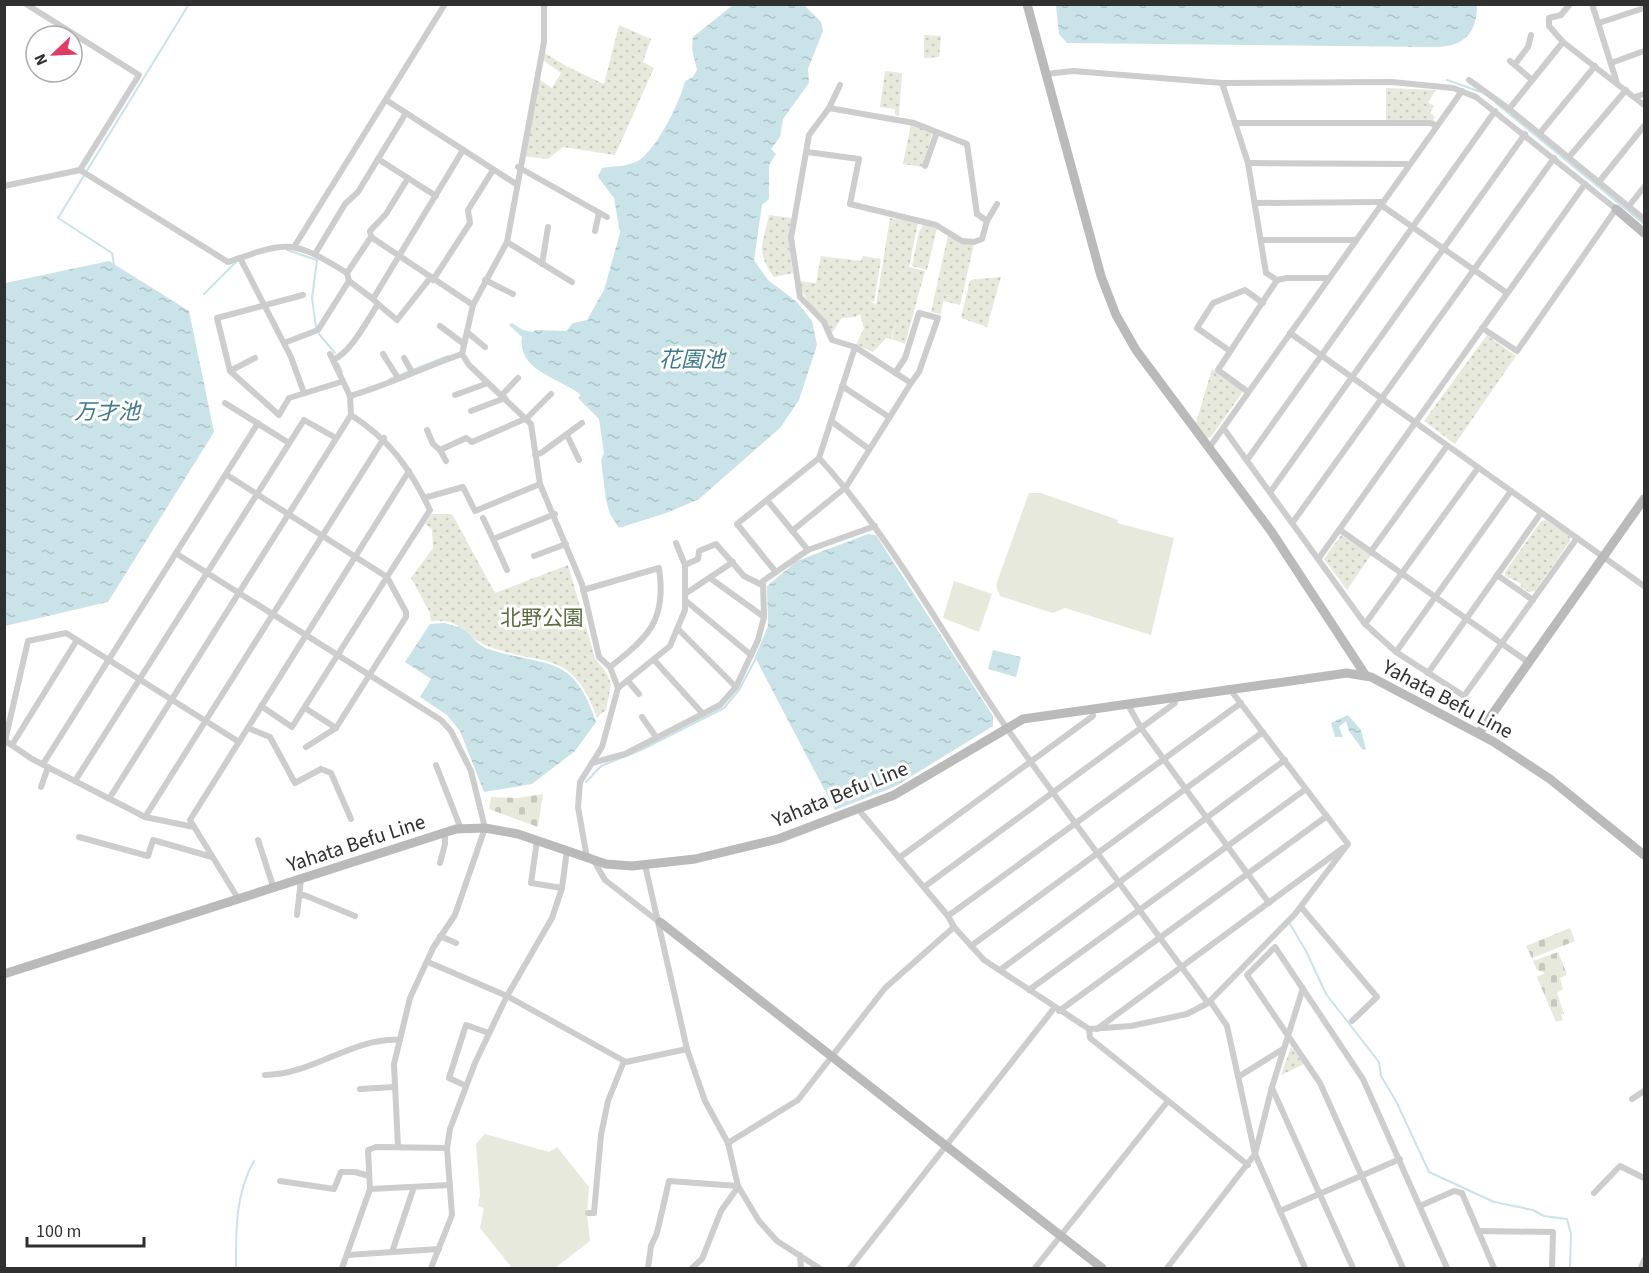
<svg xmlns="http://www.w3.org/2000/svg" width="1649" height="1273" font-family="'Source Sans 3','Noto Sans JP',sans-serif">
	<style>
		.green { fill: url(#green-dots) }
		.cemetery { fill: url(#cemetery-stones) }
		.pitch { fill: #e6e9dc }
		.water { fill: url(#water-ripples) }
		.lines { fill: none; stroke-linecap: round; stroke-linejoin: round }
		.stream { stroke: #c9e3e9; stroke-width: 2 }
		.street { stroke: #cdcdcd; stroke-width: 6 }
		.secondary { stroke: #bababa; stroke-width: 9 }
		.labels { text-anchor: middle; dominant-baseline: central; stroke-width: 6; stroke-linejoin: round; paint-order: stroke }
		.park-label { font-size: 21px; fill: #5b6a3f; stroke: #fff }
		.street-label { font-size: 21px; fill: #303030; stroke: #fff }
		.water-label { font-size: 22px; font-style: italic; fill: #3f7a8a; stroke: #fff }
	</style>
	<defs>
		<pattern id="green-dots" width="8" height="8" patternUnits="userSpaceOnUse" patternTransform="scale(1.5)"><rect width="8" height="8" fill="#e6e9dc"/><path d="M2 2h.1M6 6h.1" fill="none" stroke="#c6c8bd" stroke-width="1.8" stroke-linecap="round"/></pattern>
		<pattern id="cemetery-stones" width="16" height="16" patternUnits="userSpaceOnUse" patternTransform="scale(1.5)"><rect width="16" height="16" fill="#e6e9dc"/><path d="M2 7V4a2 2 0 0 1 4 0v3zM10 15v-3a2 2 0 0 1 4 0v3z" fill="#c6c8bd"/></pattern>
		<pattern id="water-ripples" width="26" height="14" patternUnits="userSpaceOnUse" patternTransform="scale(1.5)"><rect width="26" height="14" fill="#c9e3e9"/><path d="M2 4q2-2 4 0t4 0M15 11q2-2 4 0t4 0" fill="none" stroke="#adc3c8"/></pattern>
	</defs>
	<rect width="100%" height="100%" fill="#fff"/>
	<!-- green -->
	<g class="green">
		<polygon points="619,25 651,39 643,62 654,68 615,155 563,147 548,159 522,156 537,78 552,88 561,73 541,59 543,52 568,67 604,84"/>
		<polygon points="924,35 941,36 939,57 924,58"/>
		<polygon points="885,71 902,73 899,116 895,115 895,109 880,107"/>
		<polygon points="1386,88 1436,90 1428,102 1434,106 1430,112 1435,117 1433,120 1386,120"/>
		<polygon points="911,124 933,132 922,167 903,164"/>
		<path d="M769 215 792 218 789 244 793 273 774 277C755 251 763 245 769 215Z"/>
		<path d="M890 218 918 223 909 267 925 271 905 344 892 339 897 318 891 339 886 338 873 352 856 345 864 328 860 314 855 317 842 318 831 334C822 314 804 302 798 281L816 283 821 256 861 261 863 256 881 259 874 302 869 300 876 305Z"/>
		<polygon points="923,225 937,228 927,270 912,266 919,232"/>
		<polygon points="948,235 974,244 960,305 943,301 941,314 931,312"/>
		<polygon points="1001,277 987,327 961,318 970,280"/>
		<polygon points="1487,335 1516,356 1455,444 1424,421"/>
		<polygon points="1212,369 1241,390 1242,393 1211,437 1207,438 1196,423"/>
		<path d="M431 514H452L495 593 568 565 595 658 607 674 611 684 606 710 597 717C571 647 544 668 488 646 463 637 466 619 431 621L430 613 411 578 433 548 432 529 425 524Z"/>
		<polygon points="1546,520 1570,537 1570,541 1535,591 1529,592 1520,587 1522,584 1505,576 1505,572 1541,521"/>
		<polygon points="1341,535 1371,555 1347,590 1324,559"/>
		<polygon points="1291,1047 1304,1064 1281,1075"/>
	</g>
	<!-- cemetery -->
	<g class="cemetery">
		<polygon points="543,794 538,827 489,809 491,797 517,798"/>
		<polygon points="1570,928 1575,941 1532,958 1526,946"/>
		<polygon points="1558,952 1567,975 1560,978 1563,989 1557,993 1564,1014 1561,1014 1563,1020 1556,1022 1537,977 1545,973 1537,970 1533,961"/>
	</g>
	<!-- pitch -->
	<g class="pitch">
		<polygon points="1029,493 1041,493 1118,520 1117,523 1174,538 1151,635 1065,608 1053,613 1000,596 996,585"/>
		<polygon points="954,581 992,594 979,632 943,618"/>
		<polygon points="485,1134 549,1152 557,1147 589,1187 587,1214 590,1241 555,1268 512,1268 480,1228 484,1208 478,1206 480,1195 476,1144"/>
	</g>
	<!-- water -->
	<g class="water">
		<path d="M1477 4C1477 33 1465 46 1436 47L1067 43 1059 34 1056 5Z"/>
		<path d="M733 5H804L821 22 823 31 808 69 809 83 783 119 780 137 771 149 776 154 769 165V199L762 205 754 260 768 280 797 302 812 321 817 345 799 400 780 428 699 499 669 512 619 528 610 514 606 500 601 460 604 453 599 419 578 398 581 395C560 378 517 371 522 337L509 325 512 323 523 330 532 332 536 330 566 331 573 323 587 320 604 290 620 233 614 198 598 177 602 168C614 166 632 167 642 158 659 144 680 102 685 81L693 77 697 70 692 49 693 37Z"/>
		<polygon points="109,261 189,311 214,432 108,602 5,626 5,283"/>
		<polygon points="868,534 876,535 993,716 993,726 894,787 835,810 755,657 768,626 767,586 797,561"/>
		<path d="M445 623C450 625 458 626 463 629 472 635 478 646 488 649 547 668 573 652 596 722L575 751 532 784 484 792 460 731 447 715 420 697 431 679 405 662 430 624Z"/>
		<polygon points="993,650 1021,657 1016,677 988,669"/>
		<polygon points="1348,715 1361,730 1366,749 1363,750 1349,731 1346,721 1339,727 1343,737 1335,737 1331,723"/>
	</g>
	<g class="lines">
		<!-- stream -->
		<g class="stream">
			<polyline points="1447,80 1481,92"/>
			<polyline points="1496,103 1644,224"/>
			<polyline points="287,250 317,260 312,298 316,327"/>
			<polyline points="114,265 112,253 58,218 189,4"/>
			<polyline points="204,294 236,262"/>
			<polyline points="319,334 335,353"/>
			<polyline points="338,363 342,372"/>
			<polyline points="390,379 448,356"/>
			<polyline points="586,782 601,766 641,750 724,708 739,690 756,658"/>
			<polyline points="1290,924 1306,951 1326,994 1379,1062 1381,1076 1396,1101 1429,1172 1494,1202 1533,1210 1544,1216 1567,1219 1571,1234 1570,1268"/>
			<path d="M236 1268C236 1230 235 1195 254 1161"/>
		</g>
		<!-- street -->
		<g class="street">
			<polyline points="26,4 139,75 80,170"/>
			<polyline points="544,4 544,42 507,242 473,305 462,354 469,365 531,424 540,484 582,584 599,657 610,667 618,688 602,747 580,782 578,807 587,858"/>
			<polyline points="1570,4 1561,15 1549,18 1549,26 1563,42 1644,105"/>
			<polyline points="1592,4 1617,83"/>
			<polyline points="1599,23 1644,8"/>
			<polyline points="1563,42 1509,109 1644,219"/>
			<polyline points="1510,61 1531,79"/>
			<polyline points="1611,63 1644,51"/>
			<polyline points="1515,64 1528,47 1531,35"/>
			<polyline points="1046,74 1073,71 1222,83 1392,82 1453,88 1476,97 1616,209 1517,351 1482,328"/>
			<polyline points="1469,80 1509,109"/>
			<polyline points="1222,83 1248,163 1266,273 1277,280"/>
			<polyline points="1635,97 1644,94"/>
			<polyline points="386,100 516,184"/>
			<polyline points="829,108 914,123 967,144 977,214 987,221"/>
			<polyline points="1235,123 1431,123 1437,126"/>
			<polyline points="1540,133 1595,66"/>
			<polyline points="807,152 859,159 850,204 936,225 962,241 974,242 982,239 987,221 997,204"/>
			<polyline points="1569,157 1626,90"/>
			<polyline points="378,159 406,113"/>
			<polyline points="1248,163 1410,164"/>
			<polyline points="925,166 937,132"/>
			<polyline points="518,167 607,217"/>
			<polyline points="1599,182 1644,126"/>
			<path d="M4 186 80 170 228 262C288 241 292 239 347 273L349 281 373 299"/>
			<polyline points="1255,203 1383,202"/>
			<polyline points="1381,205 1507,293"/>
			<polyline points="1629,206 1644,187"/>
			<polyline points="595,231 599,213"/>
			<polyline points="371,237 473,305"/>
			<polyline points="1261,240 1355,240"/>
			<polyline points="507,242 572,282"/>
			<polyline points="294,247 445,4"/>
			<polyline points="315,254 345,204 358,192 378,159 436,196"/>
			<polyline points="240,258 291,357 304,393"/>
			<polyline points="542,264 548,227"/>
			<polyline points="347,273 371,237 370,231 386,214 408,178"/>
			<polyline points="433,280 470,223 468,210 493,170"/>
			<polyline points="485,280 513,294"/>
			<polyline points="303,295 217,318 230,371 279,415 289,398 341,382"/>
			<polyline points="378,304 397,320 431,277"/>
			<polyline points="440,326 464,344"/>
			<polyline points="467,332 485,347"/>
			<polyline points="1290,333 1644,586"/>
			<polyline points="284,343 318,330 349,281"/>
			<polyline points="1230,351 1197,328 1213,303 1245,290 1263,303"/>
			<polyline points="383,354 398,378"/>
			<polyline points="404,358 412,372"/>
			<path d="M333 360C352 351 366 322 378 304L373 299 463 150"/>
			<polyline points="230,371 255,358"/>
			<polyline points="895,373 905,358 919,313 938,318 919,372 911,383"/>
			<polyline points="842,386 889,417"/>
			<polyline points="1248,392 1218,370 1277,280 1287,278 1329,278"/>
			<polyline points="455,395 488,383"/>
			<polyline points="502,395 518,378"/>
			<path d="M350 396C389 385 424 367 462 354"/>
			<polyline points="225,403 289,443"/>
			<polyline points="471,411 505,398"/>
			<polyline points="831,421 869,449"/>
			<polyline points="1224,429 1365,624 1396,652 1464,696 1577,538"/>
			<polyline points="427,430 433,444 440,450 466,438 472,442 527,418 551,394"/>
			<polyline points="567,435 579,460"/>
			<polyline points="1209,448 1462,91"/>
			<polyline points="440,450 446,461"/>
			<polyline points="535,455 541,453 582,423"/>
			<path d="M819 458C893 539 944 637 1006 727 1071 820 1141 911 1208 1003"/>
			<polyline points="1247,460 1495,111"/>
			<polyline points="227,475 387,577 292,727 261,706"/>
			<polyline points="1271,491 1525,134"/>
			<polyline points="424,498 463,487 475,511 540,484"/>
			<polyline points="767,500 808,550"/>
			<polyline points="483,518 493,539 555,514"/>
			<polyline points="1293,522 1554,158"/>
			<polyline points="1340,530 1528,662"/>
			<polyline points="792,531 846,487 911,383 855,347 832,340 824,322 800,297 791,238 809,135 829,108 840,85"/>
			<polyline points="493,539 507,570"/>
			<polyline points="676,543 685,565"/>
			<polyline points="1372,550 1447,446"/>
			<polyline points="177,554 441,720 451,731 471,771 485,828 455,915 433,948 410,998 394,1064 398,1147"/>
			<polyline points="534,556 566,544"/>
			<polyline points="1319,558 1585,184"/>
			<polyline points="775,571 737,524 819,458 855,347"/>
			<polyline points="1497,575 1533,600"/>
			<polyline points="710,578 764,617"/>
			<path d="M583 590 659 568C667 621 648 637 610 667"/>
			<polyline points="685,594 733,562"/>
			<polyline points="686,601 751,655"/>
			<polyline points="1365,624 1478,468"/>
			<polyline points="678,629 736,687"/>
			<polyline points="1396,652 1511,491"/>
			<polyline points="655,661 703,714"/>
			<polyline points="1428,673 1541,513"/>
			<polyline points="628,681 639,694"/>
			<polyline points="618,688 670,646 685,610 685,565 698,559 699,551 716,544 744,576 762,585"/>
			<polyline points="1127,703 1141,728 1269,903"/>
			<polyline points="305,708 336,728"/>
			<polyline points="642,717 656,737"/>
			<polyline points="248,728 270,737 295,783 321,769 331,773 351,819"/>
			<polyline points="7,742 32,759 145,817 194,827"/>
			<polyline points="4,745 28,641 66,633 239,742"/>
			<polyline points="12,745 77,640"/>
			<path d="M306 747 336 728 406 617V612L387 577 430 510C410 468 390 440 351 415L350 396 330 354"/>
			<polyline points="592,763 625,754 720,705 736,687 758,640 764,617 763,581 808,550 875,526"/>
			<polyline points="43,764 258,423"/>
			<polyline points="436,765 461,829"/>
			<polyline points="75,781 304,420 336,438"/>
			<polyline points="41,787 48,767"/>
			<polyline points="109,799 351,415"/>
			<polyline points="858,809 948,916 954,927 984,960 1089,1029 1131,1026 1187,1014 1208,1003 1295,914 1348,844 1229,688"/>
			<polyline points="145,817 384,438"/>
			<polyline points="79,837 148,856 153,840 212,857"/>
			<polyline points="258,840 274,889"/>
			<polyline points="537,840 531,883 562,888"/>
			<polyline points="899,858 1093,716 1092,708"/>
			<polyline points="594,861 605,880 659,922"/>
			<polyline points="440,863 445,844 445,833"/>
			<polyline points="645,865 687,1049 705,1101 728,1143 738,1186 759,1221 777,1241 819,1268"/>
			<polyline points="924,887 1175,703 1175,696"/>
			<polyline points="299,896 304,895 355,916"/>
			<polyline points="239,900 190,820 409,471"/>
			<polyline points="1301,907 1377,997 1352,1021"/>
			<polyline points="297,915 301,880"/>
			<polyline points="948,916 1241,703"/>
			<polyline points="440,936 456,943"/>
			<polyline points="971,946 1263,732"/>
			<polyline points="428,962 507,996 626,1062 687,1049"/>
			<polyline points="1000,970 1285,760"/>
			<polyline points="1029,990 1306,789"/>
			<polyline points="1210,1001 1227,1026 1255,1154 1305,1268"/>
			<polyline points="1059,1011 1327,816"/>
			<polyline points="1089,1029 1090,1038 1248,1165"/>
			<polyline points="1097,1029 1343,848"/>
			<path d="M265 1075C313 1075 352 1037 400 1040"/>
			<polyline points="1238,1077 1283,1049"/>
			<polyline points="466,1086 449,1078 466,1025 489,1033"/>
			<polyline points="1272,1088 1353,1268"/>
			<polyline points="360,1089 394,1087"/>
			<polyline points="1632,1099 1644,1091"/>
			<polyline points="728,1143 798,1100 885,988 954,927"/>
			<polyline points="280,1181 334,1189 341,1172 355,1172 369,1176"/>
			<polyline points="370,1189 368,1150 376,1147 447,1148"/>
			<polyline points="1594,1193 1620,1166 1644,1178"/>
			<polyline points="1420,1206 1454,1191 1462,1193 1494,1268"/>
			<polyline points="1280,1211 1400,1159"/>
			<polyline points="588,1213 594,1213 601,1135 608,1101 624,1061"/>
			<polyline points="1478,1231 1553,1232 1552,1268"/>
			<polyline points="392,1252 414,1187"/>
			<polyline points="347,1255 439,1249"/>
			<polyline points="800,1255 801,1268"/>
			<polyline points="342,1268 370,1189 450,1185"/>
			<polyline points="431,1268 452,1215 447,1148 450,1129 475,1063 507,996 552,918 562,888 567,850"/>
			<polyline points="648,1268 651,1246 657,1233 669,1181 738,1186"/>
			<polyline points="692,1268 702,1259 721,1211 738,1187"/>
			<polyline points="850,1268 1055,1007"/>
			<polyline points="1035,1268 1168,1101"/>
			<polyline points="1167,1268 1255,1154 1272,1087 1303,988"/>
			<polyline points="1403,1268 1320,1083 1247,975 1275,947 1363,1079 1447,1268"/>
			<polyline points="1641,1268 1644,1260"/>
		</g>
		<!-- secondary -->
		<g class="secondary">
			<polyline points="1027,4 1101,276 1116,315 1136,350 1271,531 1366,676"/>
			<polyline points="1616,209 1644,233"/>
			<polyline points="1479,733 1644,499"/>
			<polyline points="660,922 1102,1268"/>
			<polyline points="4,974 456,829 485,828 518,834 606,864 632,866 695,859 778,839 894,795 1023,719 1347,673 1371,677 1494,742 1550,779 1644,855"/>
		</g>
	</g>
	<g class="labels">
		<!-- park labels -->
		<g class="park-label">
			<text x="542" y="618">北野公園</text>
		</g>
		<!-- street labels -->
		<g class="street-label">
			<text transform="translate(1448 699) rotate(28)">Yahata Befu Line</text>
			<text transform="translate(840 794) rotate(-22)">Yahata Befu Line</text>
			<text transform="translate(356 843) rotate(-18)">Yahata Befu Line</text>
		</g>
		<!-- water labels -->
		<g class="water-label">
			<text x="692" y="360">花園池</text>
			<text x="107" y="412">万才池</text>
		</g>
	</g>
	<!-- border -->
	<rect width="1649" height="1273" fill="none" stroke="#303030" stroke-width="12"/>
	<!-- north arrow -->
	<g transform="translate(54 54) rotate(247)"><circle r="28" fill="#ffffff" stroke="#acacac" stroke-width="1.5"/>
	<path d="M0-4.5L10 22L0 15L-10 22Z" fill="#de3b65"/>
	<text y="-9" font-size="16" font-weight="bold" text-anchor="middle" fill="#303030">N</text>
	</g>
	<!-- scale -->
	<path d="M27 1237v9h117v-9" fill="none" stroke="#303030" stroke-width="3"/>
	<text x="36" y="1237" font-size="18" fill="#303030" stroke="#ffffff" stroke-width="4.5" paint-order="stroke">100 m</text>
</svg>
